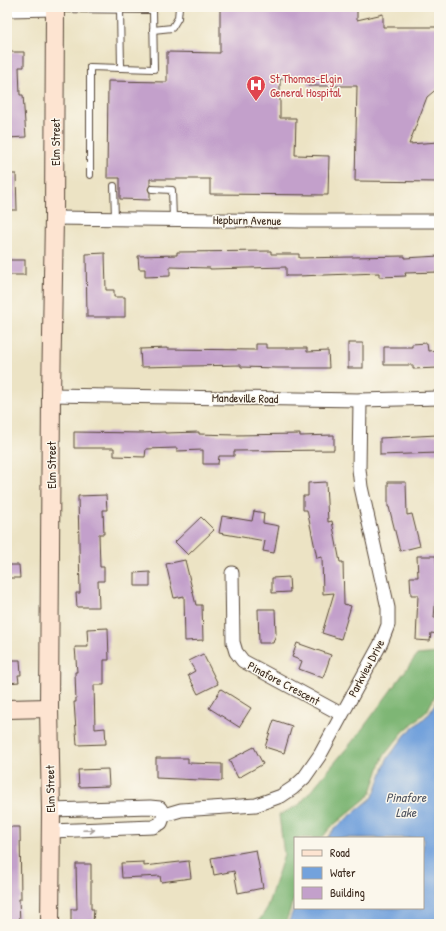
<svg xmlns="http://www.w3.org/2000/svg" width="446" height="931" font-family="'Patrick Hand',sans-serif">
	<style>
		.forest { fill: #7eb674; stroke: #5c7049 }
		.water { fill: #73a2dc; stroke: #57667d }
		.building { fill: #c3a0cb }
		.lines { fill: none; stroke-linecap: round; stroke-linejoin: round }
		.lane-casing { stroke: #564637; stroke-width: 8 }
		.street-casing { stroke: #564637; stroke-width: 15 }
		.secondary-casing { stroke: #564637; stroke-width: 20 }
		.lane { stroke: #fff; stroke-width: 6 }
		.street { stroke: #fff; stroke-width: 13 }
		.secondary { stroke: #fde4d1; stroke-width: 18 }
		.oneway { stroke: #a79f9a }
		.labels { text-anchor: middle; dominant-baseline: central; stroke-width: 3; stroke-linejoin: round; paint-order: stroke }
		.health-label { font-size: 12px; fill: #be3a42; stroke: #fbf7ec; text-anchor: start }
		.street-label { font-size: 12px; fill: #3b2a1e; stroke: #fbf7ec }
		.water-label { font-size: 13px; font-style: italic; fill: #4f5460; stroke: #fbf7ec }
	</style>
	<rect width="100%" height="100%" fill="#fbf7ec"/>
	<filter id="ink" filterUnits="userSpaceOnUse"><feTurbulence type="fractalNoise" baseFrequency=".025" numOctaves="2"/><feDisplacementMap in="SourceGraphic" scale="8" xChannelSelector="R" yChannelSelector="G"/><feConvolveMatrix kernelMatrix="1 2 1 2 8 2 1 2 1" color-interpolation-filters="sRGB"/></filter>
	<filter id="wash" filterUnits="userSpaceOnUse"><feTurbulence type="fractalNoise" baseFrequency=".012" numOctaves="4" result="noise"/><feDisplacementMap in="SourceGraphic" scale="16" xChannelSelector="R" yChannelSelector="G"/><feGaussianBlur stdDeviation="0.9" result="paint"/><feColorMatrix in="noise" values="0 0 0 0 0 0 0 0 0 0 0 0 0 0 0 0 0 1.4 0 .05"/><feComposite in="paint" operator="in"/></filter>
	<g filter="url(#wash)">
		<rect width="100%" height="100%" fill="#ece3c4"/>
		<!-- forest -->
		<polygon class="forest" points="439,653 439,690 437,692 427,711 403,732 383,757 370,795 330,828 322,838 295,838 295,896 285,924 257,924 266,910 284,855 279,815 299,805 357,736 417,655"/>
		<!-- water -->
		<polygon class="water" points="439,696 439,924 288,924 295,905 295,908 423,908 423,838 327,838 333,830 373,797 387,759 406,734 430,713"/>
		<g id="blocks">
			<!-- building -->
			<g class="building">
				<polygon points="220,7 357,7 357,20 383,14 383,27 439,27 439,87 427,97 409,144 439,142 439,182 355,181 357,86 308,86 308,80 280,79 280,118 296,118 295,155 329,156 328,195 210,194 210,179 150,179 150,185 148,189 150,193 150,200 120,199 120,178 107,178 108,81 167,82 167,52 220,53"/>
				<polygon points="7,52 24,52 24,67 19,67 20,95 23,95 26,137 7,138"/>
				<polygon points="7,174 16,174 17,210 7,210"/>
				<polygon points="271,251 271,254 299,254 299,258 405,256 405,258 439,256 439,272 405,273 406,276 379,277 379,273 298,276 286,276 286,267 210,269 210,268 170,267 170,276 145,277 145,269 139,269 138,256 177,255 177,252"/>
				<polygon points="105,253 106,290 114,290 114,297 125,297 125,317 87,317 86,254"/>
				<rect x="8" y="260" width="17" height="15"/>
				<rect x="348" y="343" width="15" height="25"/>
				<polygon points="427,343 428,351 438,350 439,368 413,369 413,365 384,365 384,347 412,347 412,344"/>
				<polygon points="256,344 266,344 266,348 307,348 307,352 328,351 329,368 276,368 241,367 241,365 141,367 140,349 167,348 167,349 256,350"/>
				<polygon points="74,432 142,433 165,432 165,433 199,432 199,434 234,435 300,434 300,436 334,435 334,450 234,451 234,456 219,456 218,464 203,464 203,450 177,451 177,448 146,449 145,457 114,456 114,448 74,448"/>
				<polygon points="437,435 438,453 380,455 380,438"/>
				<polygon points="326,482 328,522 332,521 340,562 343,562 344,604 351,606 341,639 322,633 334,593 323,594 322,557 317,558 307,510 303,510 303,496 308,496 308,483"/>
				<polygon points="388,482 406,482 407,515 412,514 420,546 400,551 389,507 388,507"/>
				<polygon points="106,495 107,510 103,510 104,534 99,534 100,567 104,567 104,581 98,581 99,607 77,607 76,593 80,593 78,496"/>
				<polygon points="254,511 264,513 263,523 279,526 274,553 263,551 265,541 219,533 222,516 252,521"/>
				<polygon points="201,517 214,530 188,555 175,542"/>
				<polygon points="417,556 436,556 438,594 436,594 434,618 439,618 439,634 431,633 430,641 416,640 418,595 411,595 410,577 418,577"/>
				<polygon points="185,560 196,605 202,605 203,640 185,641 184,596 174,598 166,564"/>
				<polygon points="7,565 19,565 20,578 7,578"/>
				<polygon points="150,572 150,586 135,586 135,573"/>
				<polygon points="289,577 290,592 272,593 272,578"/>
				<polygon points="258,609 275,609 276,634 273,643 259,643"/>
				<polygon points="108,628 109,660 104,660 104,685 94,685 95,729 105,728 106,744 77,745 74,702 76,702 75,672 77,672 75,647 88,647 87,629"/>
				<polygon points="297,643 331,655 323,678 299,669 302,661 292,657"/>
				<polygon points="203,654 218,684 198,694 188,675 195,671 189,661"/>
				<polygon points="7,660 20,660 21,675 18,675 19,682 7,683"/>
				<polygon points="221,689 251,708 239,727 209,708"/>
				<polygon points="274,720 292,726 284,753 265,747"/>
				<polygon points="254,747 263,764 238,778 229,760"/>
				<polygon points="156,758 188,758 188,763 222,764 222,781 156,778"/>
				<polygon points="108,769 109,786 79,787 78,770"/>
				<polygon points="7,827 20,827 21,899 19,899 20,924 7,924"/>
				<polygon points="256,850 263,888 238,893 234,871 214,875 211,858"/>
				<polygon points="189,861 191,878 161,882 160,876 122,878 121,863 144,862 144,866"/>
				<polygon points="76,864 91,864 91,909 94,909 93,923 71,923 71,909 77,909"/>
			</g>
		</g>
	</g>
	<g filter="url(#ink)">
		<use href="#blocks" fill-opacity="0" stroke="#564637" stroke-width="1"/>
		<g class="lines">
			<!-- lane casing -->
			<g class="lane-casing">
				<g id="lane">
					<polyline points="56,9 153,10 153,7"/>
					<polyline points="120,9 121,68 154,69 153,10"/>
					<polyline points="153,30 172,28 178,18 179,7"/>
					<polyline points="90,175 90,67 121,68"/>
					<polyline points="114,186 115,218"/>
					<polyline points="152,189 172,190 173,219"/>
				</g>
			</g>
			<!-- street casing -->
			<g class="street-casing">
				<g id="street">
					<polyline points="7,10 55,9"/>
					<polyline points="54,218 303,221 439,221"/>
					<polyline points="51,395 360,400 439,398"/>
					<polyline points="232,573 233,642 236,652 243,661 341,714"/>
					<polyline points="164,815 181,810 256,805 281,796 293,788 304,778 320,755 381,643 388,625 388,608 361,487 359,469 360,400"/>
					<polyline points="51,831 153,827 161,823 164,815 160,808 150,807 51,810"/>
				</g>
			</g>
			<!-- secondary casing -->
			<g class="secondary-casing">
				<g id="secondary">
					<polyline points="7,709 49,708"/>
					<polyline points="50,924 51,810 49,708 51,395 54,218 55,7"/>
				</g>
			</g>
			<!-- lane -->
			<use href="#lane" class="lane"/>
			<!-- street -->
			<use href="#street" class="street"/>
			<!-- secondary -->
			<use href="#secondary" class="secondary"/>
		</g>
		<!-- one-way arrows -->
		<defs><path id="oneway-shaft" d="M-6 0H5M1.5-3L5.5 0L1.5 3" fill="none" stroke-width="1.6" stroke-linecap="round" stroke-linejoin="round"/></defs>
		<use class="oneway" href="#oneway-shaft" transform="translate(89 830) rotate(-2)"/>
	</g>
	<!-- icons -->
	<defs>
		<g id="hospital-pin" transform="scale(1)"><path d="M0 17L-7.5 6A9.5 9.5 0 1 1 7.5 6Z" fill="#e0444e" stroke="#fbf7ec"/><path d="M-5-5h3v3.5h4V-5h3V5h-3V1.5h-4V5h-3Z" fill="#fff"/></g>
	</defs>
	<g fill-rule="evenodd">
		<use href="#hospital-pin" x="256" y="85"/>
	</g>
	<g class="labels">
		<!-- health labels -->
		<g class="health-label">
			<text x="270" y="78">St Thomas-Elgin<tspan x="270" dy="14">General Hospital</tspan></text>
		</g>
		<!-- street labels -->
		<g class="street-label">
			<text transform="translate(55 142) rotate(-90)">Elm Street</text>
			<text transform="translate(247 220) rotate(1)">Hepburn Avenue</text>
			<text transform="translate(245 398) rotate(1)">Mandeville Road</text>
			<text transform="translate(51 465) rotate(-90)">Elm Street</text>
			<text transform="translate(366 668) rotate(-62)">Parkview Drive</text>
			<text transform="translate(284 683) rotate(28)">Pinafore Crescent</text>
			<text transform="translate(50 789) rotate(-91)">Elm Street</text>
		</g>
		<!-- water labels -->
		<g class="water-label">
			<text x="406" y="797">Pinafore<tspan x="406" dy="15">Lake</tspan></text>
		</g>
	</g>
	<!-- margin -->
	<rect width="446" height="931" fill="none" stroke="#fbf7ec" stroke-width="24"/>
	<!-- legend -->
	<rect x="294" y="837" width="130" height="72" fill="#fbf7ec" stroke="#aea59a"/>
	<rect x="302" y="850" width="20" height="6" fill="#fde4d1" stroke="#aea59a"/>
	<text x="330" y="857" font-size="12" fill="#3b2a1e">Road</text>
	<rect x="302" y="867" width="20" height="12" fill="#73a2dc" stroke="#aea59a"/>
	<text x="330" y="877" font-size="12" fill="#3b2a1e">Water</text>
	<rect x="302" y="887" width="20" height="12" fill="#c3a0cb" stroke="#aea59a"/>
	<text x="330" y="897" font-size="12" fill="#3b2a1e">Building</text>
</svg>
